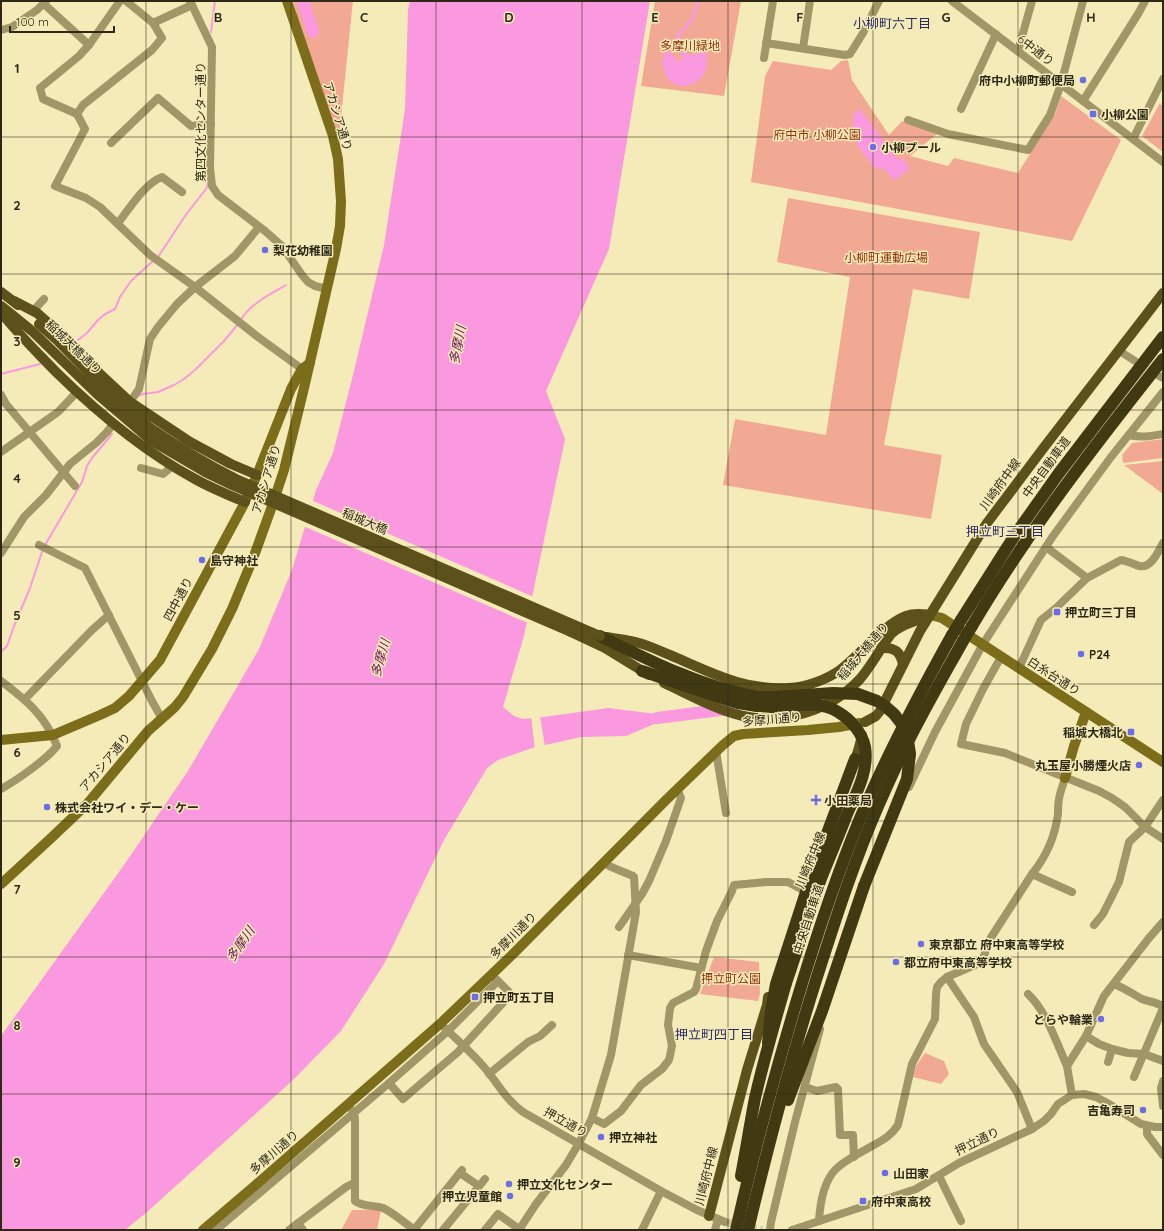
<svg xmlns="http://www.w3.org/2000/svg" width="1164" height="1231" font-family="Quicksand,'Noto Sans JP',sans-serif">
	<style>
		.green { fill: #f1a994 }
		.water { fill: #fb99e0 }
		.pier { fill: #f5ebb9 }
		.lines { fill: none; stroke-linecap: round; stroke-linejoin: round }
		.stream { stroke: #fb99e0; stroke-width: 2 }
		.river { stroke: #fb99e0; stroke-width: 12 }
		.street-tunnel { stroke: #cdc498; stroke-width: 8; stroke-dasharray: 8 4; stroke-linecap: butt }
		.street { stroke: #a09667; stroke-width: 8 }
		.secondary { stroke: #7c6d1b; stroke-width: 10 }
		.primary { stroke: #5c511a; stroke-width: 10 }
		.highway { stroke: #413911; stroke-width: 12 }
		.primary-bridge { stroke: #5c511a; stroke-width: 10 }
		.highway-bridge { stroke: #413911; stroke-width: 12 }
		.grid { fill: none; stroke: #2d2916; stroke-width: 1; stroke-opacity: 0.55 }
		.poi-dot { fill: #696ee7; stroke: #f5ebb9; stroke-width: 1.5 }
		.labels { text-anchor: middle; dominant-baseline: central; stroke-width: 3; stroke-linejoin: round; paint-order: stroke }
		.park-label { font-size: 12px; fill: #94310c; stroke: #f5ebb9 }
		.street-label { font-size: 12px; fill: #2d2916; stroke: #f5ebb9 }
		.poi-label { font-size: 12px; font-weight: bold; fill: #2d2916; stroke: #f5ebb9; text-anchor: start }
		.neighbourhood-label { font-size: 13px; fill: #292b65; stroke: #f5ebb9 }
		.water-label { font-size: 13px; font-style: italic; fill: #6d185c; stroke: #f5ebb9 }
		.grid-label { font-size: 13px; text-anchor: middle; font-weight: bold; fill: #2d2916; stroke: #f5ebb9; stroke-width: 3; stroke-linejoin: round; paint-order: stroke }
	</style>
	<rect width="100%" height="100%" fill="#f5ebb9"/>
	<!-- green -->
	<g class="green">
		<polygon points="293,1 353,1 338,146 301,30"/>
		<polygon points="655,1 741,1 724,96 641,86"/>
		<polygon points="848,60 852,80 889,135 902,121 937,134 910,156 948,166 954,158 1018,173 1055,114 1061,96 1121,140 1072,241 751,182 765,76 773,61 831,70 841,61"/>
		<polygon points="1160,103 1163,108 1163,152 1142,136"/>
		<polygon points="788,198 980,232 969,299 913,289 884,445 942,455 931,519 723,485 735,419 826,435 850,277 777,262"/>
		<polygon points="1163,439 1163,458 1123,463 1122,455 1132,443"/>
		<polygon points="1163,461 1163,494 1124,465"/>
		<polygon points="714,957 759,962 760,993 758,1001 700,994"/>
		<polygon points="925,1053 944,1061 949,1074 941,1084 913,1077 916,1066"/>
		<polygon points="352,1210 381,1210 377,1230 341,1230"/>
	</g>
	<!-- water -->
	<g class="water">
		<polygon points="410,1 650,1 609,249 546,391 565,439 524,636 503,707 514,716 523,719 544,717 608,708 673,716 626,736 581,737 532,748 498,760 487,768 444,840 384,964 341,1031 293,1080 147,1212 125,1230 1,1230 1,1036 124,865 188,771 259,649 292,570 316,490 333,453 354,371 384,245 405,109 408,10"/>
		<path d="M697 1H700L694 19 681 35 680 38 686 48 687 55 699 54 700 50 705 51C707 55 707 59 707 63 706 87 672 96 664 71 662 65 662 58 665 53L668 52C674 53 675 60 680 62L682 61C683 52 677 46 675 38L691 18Z"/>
		<polygon points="860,109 898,160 902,157 910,168 894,181 884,169 874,168 851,136 854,113"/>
	</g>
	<!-- pier -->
	<g class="pier">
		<polygon points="311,500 534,597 528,623 303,526"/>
		<polygon points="531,716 540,716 545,747 535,749"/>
	</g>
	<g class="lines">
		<!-- stream -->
		<g class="stream">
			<polyline points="211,32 215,1"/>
			<polyline points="158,257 185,216 206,189 208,183"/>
			<path d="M240 321C250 304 269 295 286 285"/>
			<polyline points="78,340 87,333 98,320 105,314 115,309 120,297 131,281 153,261"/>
			<polyline points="1,374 40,364"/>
			<polyline points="139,396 142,394 158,392 174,385 184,379 196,369 224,341 238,324"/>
			<polyline points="45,545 82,482 87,466 92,458 112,434"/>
			<polyline points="1,652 7,646 14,626 30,588 43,549"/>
		</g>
		<!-- river -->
		<g class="river">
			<polyline points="303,1 313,32"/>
			<polyline points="657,718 728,709"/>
		</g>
		<!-- street-tunnel -->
		<polyline class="street-tunnel" points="725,1222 762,1230"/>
		<!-- street -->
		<g class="street">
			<polyline points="120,1 89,45 79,56 40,88 43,99 77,114 83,105 152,50 162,38 153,23 126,1"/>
			<polyline points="190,1 212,47 210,168 212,186 218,195 265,231 282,246 302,275 308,282 315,286 327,289"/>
			<polyline points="952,1 1163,162"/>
			<polyline points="44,4 89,45"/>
			<polyline points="153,23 192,5"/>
			<polyline points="1,30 12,27 37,10 46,1"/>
			<polyline points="766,43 845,55 850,54 863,33 879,1"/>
			<polyline points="803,48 810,1"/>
			<polyline points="1018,51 1032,1"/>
			<polyline points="764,58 773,1"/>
			<polyline points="1083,101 1138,14 1145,1"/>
			<polyline points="961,109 996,34"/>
			<polyline points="77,114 85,129 55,186 86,198 100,207 150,255 195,287 258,337 302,369"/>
			<polyline points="908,120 948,134 1028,150 1050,115 1061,84 1083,1"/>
			<polyline points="1133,139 1163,79"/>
			<polyline points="111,143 158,98 191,126 211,124"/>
			<path d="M118 223C130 208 144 184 162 177L182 192"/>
			<polyline points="33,311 44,299"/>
			<polyline points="1118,350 1135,361"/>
			<polyline points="1159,376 1163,378"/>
			<polyline points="1,395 6,404 75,486"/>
			<polyline points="130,402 139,389 150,339 158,327 177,304 195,287 235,256 259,227"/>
			<path d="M1129 435C1141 438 1151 436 1163 434"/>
			<polyline points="1,452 58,412 77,392"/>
			<polyline points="141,468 163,474 169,469 171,465"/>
			<polyline points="39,545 85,568 152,701 162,719"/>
			<polyline points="1046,547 1087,578"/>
			<polyline points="1,553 24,517 46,495 63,473 70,464 96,443 107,432 113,424"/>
			<polyline points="1001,657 983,689 966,724 961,744 1005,753 1099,791 1112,798 1125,807 1145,827 1163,839"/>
			<path d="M1019 668 1041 620 1056 608 1087 578 1121 560C1128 561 1133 564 1139 566 1151 569 1158 552 1163 543"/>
			<path d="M1 681C26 700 45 715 57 746 46 760 17 780 1 789"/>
			<polyline points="25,699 92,630 109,615"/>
			<polyline points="716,751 726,813"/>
			<polyline points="909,787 935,732 983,644 1053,536 1111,457 1163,392"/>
			<polyline points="1032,874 1072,892"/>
			<polyline points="1094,925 1103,914 1119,882 1129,842 1145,827 1163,800"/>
			<polyline points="619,927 642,894 649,881 666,841 681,798 677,789"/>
			<polyline points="628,955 701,968"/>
			<polyline points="947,977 974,1017 984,1044 1017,1092 1032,1129"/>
			<path d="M1114 984C1124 988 1133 994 1142 999 1149 1002 1158 1002 1163 1007"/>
			<path d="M1028 994C1047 1012 1056 1042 1067 1066"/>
			<path d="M444 1027C457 1040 472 1053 484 1067 498 1083 505 1099 523 1112L661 1191 697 1210 725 1222"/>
			<polyline points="1086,1036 1099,1044 1112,1049 1128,1053 1144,1054 1163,1061"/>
			<polyline points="1108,1062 1112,1049"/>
			<polyline points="489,1074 528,1042 540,1036 552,1025"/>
			<polyline points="1134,1077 1163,1008"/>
			<polyline points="1163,1081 1161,1088 1163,1106"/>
			<polyline points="389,1083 403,1099 458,1052 511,994 495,978"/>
			<polyline points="805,1087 817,1091 836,1087 838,1089 840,1135 853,1135 854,1157"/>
			<polyline points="1072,1095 1067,1066 1086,1036 1104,996 1149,938 1163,922"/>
			<path d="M351 1109 354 1112 355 1120V1201C363 1207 373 1205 383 1208 394 1213 404 1223 415 1230"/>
			<polyline points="592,1118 604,1124 621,1111 641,1085 662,1069 669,1060 672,1046 668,1025 670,1008 673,1003 694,992 696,989 706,951 717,921 732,891 734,885 766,882 788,882 801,889"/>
			<polyline points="1147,1126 1147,1134 1163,1155"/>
			<polyline points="460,1173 479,1186"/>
			<polyline points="939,1176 961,1221"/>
			<path d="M819 1221C820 1204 823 1182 836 1169 845 1160 860 1153 872 1146 883 1140 891 1136 898 1125L912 1064 935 1019 936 994 937 987 941 982 947 977 975 965 982 961 990 939 1032 874C1046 857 1055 836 1058 814 1058 809 1058 804 1059 799 1060 792 1063 785 1065 778"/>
			<polyline points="298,1223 303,1230"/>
			<polyline points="216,1230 389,1083 448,1031 498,981"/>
			<polyline points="289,1230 346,1187 354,1183"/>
			<polyline points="414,1230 462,1170"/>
			<polyline points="443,1230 485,1179"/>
			<polyline points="485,1230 498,1214 519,1229"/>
			<polyline points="519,1230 536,1204 566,1165 579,1143 592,1118 611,1055 636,912 634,877 633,876 609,866 604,862"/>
			<polyline points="642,1230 661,1191"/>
			<polyline points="715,1230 718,1219"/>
			<polyline points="770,1230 771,1222 795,1122 820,1029"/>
			<polyline points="792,1230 916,1189 959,1163 1032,1129 1044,1121 1051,1114 1058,1104 1072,1095 1084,1094 1096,1097 1109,1104 1141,1124 1155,1127 1163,1127"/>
		</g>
		<!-- secondary -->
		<g class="secondary">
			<polyline points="930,615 942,618 1163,762"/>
			<polyline points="1,740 53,735 100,715 115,708 129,696 160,660 243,506 257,475 291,389 302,369 310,363"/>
			<polyline points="1065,778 1074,746 1086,712"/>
			<polyline points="1,884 49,840 88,803 148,731 175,707 183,697 212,649 232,609 254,556 271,509 284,470 304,388 336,249 340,226 341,201 338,159 333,136 287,1"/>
			<polyline points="203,1230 258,1183 441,1023 514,953 666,800 723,745 734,736 743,734 808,730 839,727 860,723"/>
		</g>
		<!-- primary -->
		<g class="primary">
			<polyline points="1,292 18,305"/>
			<polyline points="14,301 37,313 64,337 101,375 130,402 190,442 231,464 257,475"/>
			<polyline points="1,306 32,331 97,394 152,441"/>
			<path d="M4 316C20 336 38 353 56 372 98 413 143 451 195 479 211 488 228 495 245 502"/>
			<polyline points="39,324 57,340 103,387 150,428"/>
			<polyline points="571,632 605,648 649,675"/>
			<path d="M606 637C617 639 628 640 639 643 650 646 660 651 670 655 710 672 744 691 789 688 806 687 826 680 840 670 860 655 883 625 906 616 914 613 922 614 930 615"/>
			<path d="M881 648C895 647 901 652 903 665"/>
			<path d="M664 683C690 695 716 710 743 716 785 725 831 710 860 679 872 665 880 649 891 634 902 623 917 622 930 615"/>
			<polyline points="865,722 876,716 880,711 920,631 987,523 1045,446 1163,293"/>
			<path d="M852 765C858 755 860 745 862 735"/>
			<polyline points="709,1216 747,1070 767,1005 768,997"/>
		</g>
		<!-- highway -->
		<g class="highway">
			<polyline points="961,620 1015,535 1059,473 1163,337"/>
			<path d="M972 626C1028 531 1095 445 1163 359"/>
			<path d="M600 636C650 661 702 687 757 697"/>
			<polyline points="642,671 710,694 738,703 757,706"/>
			<polyline points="817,860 855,759"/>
			<polyline points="788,1100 822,1011 864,886"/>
			<path d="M741 1176C746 1150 750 1124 755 1098 764 1059 775 1021 786 983"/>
			<path d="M736 1230C755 1146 778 1062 803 980 822 919 842 858 868 800 893 743 922 689 952 635"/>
			<path d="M748 1230C768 1146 790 1062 816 980 835 921 854 861 879 804 887 786 895 768 904 750 922 713 943 677 963 641"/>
		</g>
		<!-- primary-bridge -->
		<g class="primary-bridge">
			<path d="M150 428C178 447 206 464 236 479L600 636"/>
			<polyline points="152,441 205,472 232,485 571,632"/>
		</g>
		<!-- highway-bridge -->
		<g class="highway-bridge">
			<polyline points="952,635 961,620"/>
			<polyline points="963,641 972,626"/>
			<polyline points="757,697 776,697 833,693 858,694 877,701 885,706 894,714 901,723 907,734 910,754 907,779 864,886"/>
			<path d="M757 706C763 706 769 707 775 707 796 706 819 700 838 712 850 719 862 732 865 747 869 771 856 794 847 814 839 835 830 856 822 876 809 911 798 948 786 983"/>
			<polyline points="768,1043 771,1011 776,984 805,895 817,860"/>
		</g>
	</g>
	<!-- grid -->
	<path class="grid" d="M146 1V1230M291 1V1230M436 1V1230M582 1V1230M728 1V1230M873 1V1230M1018 1V1230M1 137H1163M1 274H1163M1 410H1163M1 547H1163M1 684H1163M1 821H1163M1 957H1163M1 1094H1163"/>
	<!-- markers -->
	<g class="poi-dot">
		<circle cx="1083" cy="80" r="4"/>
		<rect x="1089" y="110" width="8" height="8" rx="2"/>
		<circle cx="873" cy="147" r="4"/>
		<circle cx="265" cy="250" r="4"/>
		<circle cx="202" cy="560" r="4"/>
		<rect x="1053" y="608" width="8" height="8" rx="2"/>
		<circle cx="1081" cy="654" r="4"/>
		<rect x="1127" y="728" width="8" height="8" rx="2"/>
		<circle cx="1139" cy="765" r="4"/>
		<path d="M814 794h4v4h4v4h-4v4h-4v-4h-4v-4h4z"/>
		<circle cx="47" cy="807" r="4"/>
		<circle cx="921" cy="944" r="4"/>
		<circle cx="896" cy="962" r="4"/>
		<rect x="471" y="993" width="8" height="8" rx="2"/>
		<circle cx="1101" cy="1019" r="4"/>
		<circle cx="1143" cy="1110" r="4"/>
		<circle cx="601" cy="1137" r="4"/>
		<circle cx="885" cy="1173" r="4"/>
		<circle cx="509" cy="1184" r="4"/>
		<circle cx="510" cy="1196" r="4"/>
		<rect x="859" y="1197" width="8" height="8" rx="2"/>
	</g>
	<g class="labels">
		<!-- park labels -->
		<g class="park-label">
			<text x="690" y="45">多摩川緑地</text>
			<text x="817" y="134">府中市 小柳公園</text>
			<text x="886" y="257">小柳町運動広場</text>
			<text x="731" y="978">押立町公園</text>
		</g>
		<!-- street labels -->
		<g class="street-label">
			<text transform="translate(1036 50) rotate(38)">6中通り</text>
			<text transform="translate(338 116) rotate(73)">アカシア通り</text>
			<text transform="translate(200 122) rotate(-90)">第四文化センター通り</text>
			<text transform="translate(74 347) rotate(44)">稲城大橋通り</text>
			<text transform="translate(1046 467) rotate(-54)">中央自動車道</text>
			<text transform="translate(266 479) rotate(-73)">アカシア通り</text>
			<text transform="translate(1000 484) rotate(-54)">川崎府中線</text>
			<text transform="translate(365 521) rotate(23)">稲城大橋</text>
			<text transform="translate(178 599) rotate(-62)">四中通り</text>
			<text transform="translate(863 651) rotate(-50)">稲城大橋通り</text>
			<text transform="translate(1054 676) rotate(33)">白糸台通り</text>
			<text transform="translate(772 719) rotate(-5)">多摩川通り</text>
			<text transform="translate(105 762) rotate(-50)">アカシア通り</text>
			<text transform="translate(810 860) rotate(-68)">川崎府中線</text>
			<text transform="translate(808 919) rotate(-72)">中央自動車道</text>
			<text transform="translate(513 935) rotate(-45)">多摩川通り</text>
			<text transform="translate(566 1122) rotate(29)">押立通り</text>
			<text transform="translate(977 1141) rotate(-26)">押立通り</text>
			<text transform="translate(274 1152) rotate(-41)">多摩川通り</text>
			<text transform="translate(706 1176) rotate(-76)">川崎府中線</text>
		</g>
		<!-- poi labels -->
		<g class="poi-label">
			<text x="1075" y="80" text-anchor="end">府中小柳町郵便局</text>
			<text x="1101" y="114">小柳公園</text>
			<text x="881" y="147">小柳プール</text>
			<text x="273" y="250">梨花幼稚園</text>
			<text x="210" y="560">島守神社</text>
			<text x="1065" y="612">押立町三丁目</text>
			<text x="1089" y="654">P24</text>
			<text x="1123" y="732" text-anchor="end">稲城大橋北</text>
			<text x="1131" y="765" text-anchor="end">丸玉屋小勝煙火店</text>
			<text x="824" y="800">小田薬局</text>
			<text x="55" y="807">株式会社ワイ・デー・ケー</text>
			<text x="929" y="944">東京都立 府中東高等学校</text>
			<text x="904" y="962">都立府中東高等学校</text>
			<text x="483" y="997">押立町五丁目</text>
			<text x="1093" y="1019" text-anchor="end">とらや輪業</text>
			<text x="1135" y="1110" text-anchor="end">吉亀寿司</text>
			<text x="609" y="1137">押立神社</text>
			<text x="893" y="1173">山田家</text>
			<text x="517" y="1184">押立文化センター</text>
			<text x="502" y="1196" text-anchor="end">押立児童館</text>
			<text x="871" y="1201">府中東高校</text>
		</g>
		<!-- neighbourhood labels -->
		<g class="neighbourhood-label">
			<text x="892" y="23">小柳町六丁目</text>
			<text x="1005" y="531">押立町三丁目</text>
			<text x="714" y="1034">押立町四丁目</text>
		</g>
		<!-- water labels -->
		<g class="water-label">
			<text transform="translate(457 345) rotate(-79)">多摩川</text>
			<text transform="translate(380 658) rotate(-74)">多摩川</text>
			<text transform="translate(240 944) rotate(-55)">多摩川</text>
		</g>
	</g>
	<g class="grid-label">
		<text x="218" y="22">B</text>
		<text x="364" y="22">C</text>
		<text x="509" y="22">D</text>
		<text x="655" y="22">E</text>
		<text x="800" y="22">F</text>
		<text x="946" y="22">G</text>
		<text x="1091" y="22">H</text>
		<text x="17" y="73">1</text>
		<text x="17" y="210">2</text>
		<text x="17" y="346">3</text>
		<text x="17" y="483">4</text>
		<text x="17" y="620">5</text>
		<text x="17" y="757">6</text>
		<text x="17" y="894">7</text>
		<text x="17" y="1030">8</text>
		<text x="17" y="1167">9</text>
	</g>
	<!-- border -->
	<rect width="1164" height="1231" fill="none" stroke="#2d2916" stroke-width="4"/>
	<!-- scale -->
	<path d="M10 26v6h104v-6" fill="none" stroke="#2d2916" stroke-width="2"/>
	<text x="16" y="26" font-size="12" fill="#2d2916" stroke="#f5ebb9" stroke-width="3" paint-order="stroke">100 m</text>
</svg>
